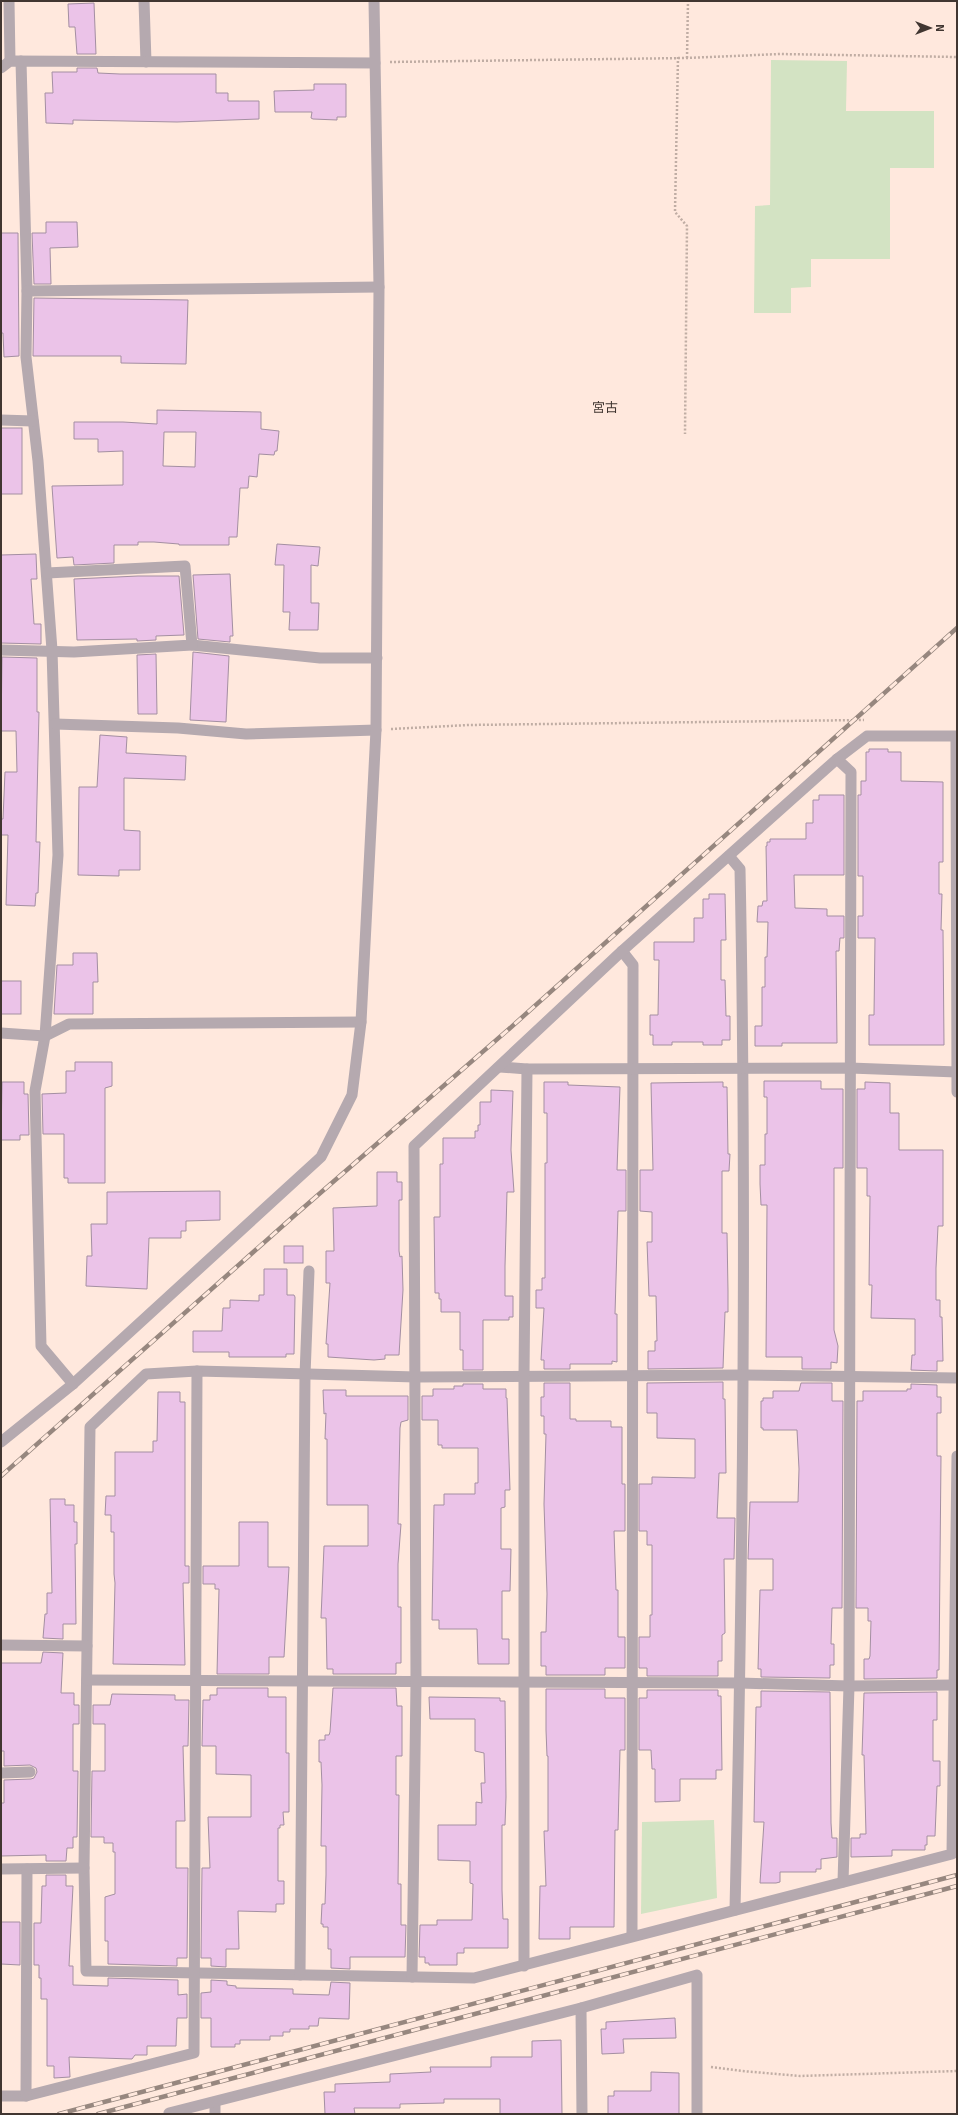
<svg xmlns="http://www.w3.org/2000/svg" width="958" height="2115" font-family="Signika,'Noto Sans JP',sans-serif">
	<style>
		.green { fill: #d3e3c3 }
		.building { fill: #ebc3e8; stroke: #a48fa2; fill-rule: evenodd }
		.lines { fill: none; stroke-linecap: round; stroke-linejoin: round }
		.path { stroke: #c0ada4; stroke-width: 2.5; stroke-dasharray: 2 2; stroke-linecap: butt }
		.minor { stroke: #b5a9af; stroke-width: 11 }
		.tertiary { stroke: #b5a9af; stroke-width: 11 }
		.rail-casing { stroke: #97877f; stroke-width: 4.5 }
		.rail { stroke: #ffe8dd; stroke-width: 3; stroke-dasharray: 9; stroke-linecap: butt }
		.labels { text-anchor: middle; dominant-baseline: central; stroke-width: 3; stroke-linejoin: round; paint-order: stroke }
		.neighbourhood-label { font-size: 13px; fill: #413631; stroke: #ffe8dd }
	</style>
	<rect width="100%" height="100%" fill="#ffe8dd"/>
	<!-- green -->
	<g class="green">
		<polygon points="771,60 847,61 846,111 934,111 934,168 890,168 890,259 811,259 811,287 791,288 791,313 754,313 755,206 770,205"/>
		<polygon points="714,1820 717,1898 641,1914 642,1822"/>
	</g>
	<!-- building -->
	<g class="building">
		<polygon points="94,3 96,54 77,54 75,27 69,27 68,4"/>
		<polygon points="77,68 97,68 98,73 120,74 216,74 216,93 228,93 228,101 259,101 259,119 177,122 73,120 73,124 46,123 45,93 53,93 52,72 77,72"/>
		<polygon points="314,84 346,84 346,117 337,117 337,120 313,119 311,118 312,112 275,112 274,91 314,90"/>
		<polygon points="46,222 77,222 78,247 50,248 51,284 34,284 32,233 46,233"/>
		<polygon points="1,233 18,233 19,356 4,357 3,333 1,333"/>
		<polygon points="34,298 188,300 186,364 121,363 121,356 33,356"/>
		<path d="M157 410 261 412V429L279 431 277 451H275L274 455 259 454 257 477 249 476 248 488H240L237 537H229V545H179V544L154 542H138V545H114V563L74 565 73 557 57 558 52 486 123 485V451L98 452V439H74V422H123L157 424ZM164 432H196L195 467 163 466Z"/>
		<rect x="1" y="428" width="21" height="66"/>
		<polygon points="277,544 320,547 318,566 311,565 311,603 319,603 318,630 289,630 290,612 283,612 284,565 275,565"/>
		<polygon points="36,554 37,579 31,579 34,624 41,624 41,644 1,643 1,555"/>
		<polygon points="230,574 233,636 230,636 230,642 198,639 193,575"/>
		<polygon points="138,576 179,576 184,635 156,636 156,640 137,641 137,639 77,640 74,579"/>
		<polygon points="193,652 229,656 226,722 190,720"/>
		<polygon points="156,654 157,714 138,714 137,655"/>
		<polygon points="2,657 37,658 37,712 39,712 36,842 40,842 38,893 36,893 35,906 6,905 8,835 1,835 1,819 3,819 5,772 17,772 16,731 1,731"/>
		<polygon points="100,735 127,737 126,753 186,756 185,780 124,778 124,830 140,831 140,870 119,870 119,876 78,875 79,787 97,787"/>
		<polygon points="869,749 888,749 888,752 901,752 901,781 943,782 943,862 939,862 939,894 942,894 941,930 943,930 944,1045 869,1045 869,1015 874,1015 875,938 858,938 858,916 863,916 863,876 858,876 858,795 861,795 861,781 866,781 866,752 869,752"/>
		<polygon points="819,795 844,795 844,875 794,875 795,908 827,909 827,916 844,916 844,938 840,938 839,951 836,951 837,1043 782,1043 782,1046 755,1046 755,1026 762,1026 762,987 765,987 765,957 767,957 768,922 757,922 758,906 762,906 763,901 767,901 766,846 767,846 767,842 770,842 770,839 806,839 806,823 813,823 813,800 819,800"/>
		<polygon points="709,894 725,894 726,940 721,940 721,980 725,980 726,1016 730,1016 730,1040 722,1040 722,1045 703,1045 703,1042 672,1042 672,1045 653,1045 653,1035 650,1035 650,1015 658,1015 659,960 654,960 654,942 694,942 694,918 703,918 703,899 709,899"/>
		<polygon points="73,953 97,953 98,982 93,982 93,1014 54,1014 57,965 73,965"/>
		<rect x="1" y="981" width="20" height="33"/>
		<polygon points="75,1062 112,1062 112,1086 105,1088 105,1183 68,1183 68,1178 64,1178 64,1134 43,1134 42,1094 66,1093 66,1071 75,1071"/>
		<polygon points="764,1081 821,1081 821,1089 843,1089 843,1168 834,1168 834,1330 838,1346 837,1363 831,1362 831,1369 802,1369 802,1357 766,1357 767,1205 761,1205 760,1184 760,1165 765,1165 765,1134 767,1134 767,1097 764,1097"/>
		<polygon points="2,1082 24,1082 24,1094 28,1094 29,1135 20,1135 20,1140 1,1140"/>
		<polygon points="544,1082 568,1082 568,1085 620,1087 617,1170 626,1170 626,1211 618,1211 615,1314 617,1314 617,1362 612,1361 612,1364 570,1364 570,1369 544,1369 544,1360 541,1360 544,1308 536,1308 536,1290 542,1290 542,1278 545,1278 545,1163 547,1163 547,1113 544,1113"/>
		<polygon points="723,1082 723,1087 727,1087 728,1154 730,1154 729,1171 722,1171 722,1233 727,1233 728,1291 728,1312 725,1312 723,1368 648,1369 648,1351 655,1351 655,1341 657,1341 656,1296 649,1296 647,1242 652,1242 652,1212 640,1211 640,1170 653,1170 651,1083"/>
		<polygon points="865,1082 890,1083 890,1113 899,1113 899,1150 943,1150 943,1226 938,1226 936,1268 936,1300 940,1300 940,1317 942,1317 943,1361 937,1361 937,1371 911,1370 912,1355 915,1355 915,1319 871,1318 872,1285 869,1285 870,1196 867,1196 867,1168 857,1168 857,1089 865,1089"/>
		<polygon points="491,1090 513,1091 511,1150 514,1192 507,1192 505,1266 505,1296 513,1296 513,1317 509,1317 509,1320 483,1320 483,1370 463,1370 463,1350 460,1350 460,1312 441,1312 441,1299 439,1299 439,1293 435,1293 434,1217 440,1217 440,1164 443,1164 443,1138 475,1138 475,1131 478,1131 478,1125 480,1125 480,1102 491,1102"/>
		<polygon points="377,1172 397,1172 397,1182 402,1182 402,1200 399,1200 399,1251 400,1257 402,1256 403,1290 399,1355 385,1355 385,1359 374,1360 328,1357 328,1344 326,1344 330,1283 326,1283 326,1251 334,1251 333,1208 377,1206"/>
		<polygon points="220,1191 220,1220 186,1221 186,1231 181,1231 181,1238 149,1238 147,1289 86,1286 87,1256 92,1256 91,1224 107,1224 107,1192"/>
		<rect x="284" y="1246" width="19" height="17"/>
		<polygon points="264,1269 287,1269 287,1295 294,1295 295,1297 294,1354 286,1354 286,1357 229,1357 229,1352 193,1352 193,1331 222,1331 223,1308 230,1308 230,1300 259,1301 259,1295 264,1295"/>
		<polygon points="723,1382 723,1399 725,1399 726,1473 719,1473 717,1518 735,1518 734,1559 724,1559 725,1633 722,1635 722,1661 718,1661 718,1676 647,1676 647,1668 639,1668 639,1637 650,1637 650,1615 652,1615 652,1545 647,1545 647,1531 639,1531 639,1484 652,1484 652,1477 695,1478 695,1439 657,1438 657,1413 647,1413 647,1383"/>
		<polygon points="544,1383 570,1383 570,1419 576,1419 576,1421 611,1421 611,1427 622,1427 622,1484 625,1484 625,1531 614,1531 616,1590 618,1590 618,1637 625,1637 625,1668 605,1668 605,1675 546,1675 546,1666 541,1666 541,1632 546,1632 547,1594 544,1504 546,1434 544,1434 544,1416 541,1416 541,1397 544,1397"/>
		<polygon points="801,1383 832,1383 832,1401 843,1401 842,1608 832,1608 831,1644 834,1644 834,1665 830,1665 830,1678 761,1677 761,1669 758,1669 760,1590 773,1590 773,1559 748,1559 750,1502 798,1502 799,1469 797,1430 763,1430 763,1428 761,1428 761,1401 763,1401 763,1398 773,1398 773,1391 799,1391"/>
		<polygon points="463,1384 483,1384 483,1389 506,1389 506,1398 507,1398 510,1490 505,1490 505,1507 501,1508 501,1549 511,1549 510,1591 502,1591 502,1639 509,1639 509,1664 478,1664 477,1629 439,1629 439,1620 432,1620 434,1505 444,1505 444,1494 475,1494 475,1483 478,1483 478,1448 442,1448 442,1445 438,1445 438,1420 422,1420 422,1396 433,1396 433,1389 454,1389 454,1386 463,1386"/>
		<polygon points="911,1384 937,1385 937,1397 941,1397 941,1413 937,1413 937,1456 941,1456 939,1670 937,1670 937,1678 864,1679 864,1659 869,1659 870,1656 871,1621 868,1621 868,1608 856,1608 857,1401 863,1401 863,1391 907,1391 907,1389 911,1389"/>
		<polygon points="323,1390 346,1390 346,1396 408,1396 408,1420 401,1422 400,1428 398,1524 401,1524 398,1564 398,1607 401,1607 401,1663 396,1663 396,1674 333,1674 333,1669 327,1669 326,1618 321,1618 324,1546 368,1546 368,1505 327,1505 327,1439 325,1439 326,1413 324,1414"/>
		<polygon points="158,1392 180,1392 180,1402 185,1402 185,1566 189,1566 189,1583 183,1583 185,1665 113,1664 115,1583 114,1574 114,1532 111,1532 111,1515 105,1515 106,1496 115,1496 115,1452 153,1452 153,1441 157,1441"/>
		<polygon points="50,1499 65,1499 65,1505 74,1505 74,1522 77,1522 77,1544 75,1544 76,1624 63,1624 63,1639 43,1638 45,1614 47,1614 47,1593 52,1593"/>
		<polygon points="239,1522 268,1522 268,1567 289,1567 284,1657 269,1657 269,1674 217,1674 219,1589 215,1589 215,1584 203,1584 203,1566 239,1566"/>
		<polygon points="43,1652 63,1653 61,1693 74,1693 74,1705 79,1705 79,1724 73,1724 73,1771 78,1771 77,1837 73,1837 73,1848 67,1848 66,1861 46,1861 46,1855 1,1856 1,1803 4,1803 4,1780 31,1779 34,1778 37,1772 36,1768 30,1765 4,1766 4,1751 1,1751 1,1663 41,1663"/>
		<polygon points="217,1688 268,1688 268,1697 286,1697 286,1753 289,1753 289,1812 283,1812 284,1825 280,1825 280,1828 278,1828 278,1881 284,1881 284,1904 276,1904 276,1912 238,1911 239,1949 226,1949 226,1967 211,1966 211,1958 201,1958 202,1868 210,1868 208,1817 251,1817 251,1775 216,1774 216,1746 202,1746 203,1700 210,1700 210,1695 217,1695"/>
		<polygon points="333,1688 396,1688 397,1706 402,1706 402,1756 396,1756 396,1795 399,1795 398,1884 401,1884 401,1925 406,1925 405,1957 350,1957 350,1969 331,1968 331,1949 328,1949 328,1927 323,1927 323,1924 321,1924 322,1904 325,1904 326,1875 326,1846 321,1846 322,1785 321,1762 319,1762 319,1740 325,1740 325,1735 329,1735 330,1732"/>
		<polygon points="546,1689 605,1689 605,1698 625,1698 625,1750 620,1750 618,1830 615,1830 614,1927 570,1927 570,1939 539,1939 540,1886 546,1886 544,1831 548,1831 548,1756 547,1756 546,1730"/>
		<polygon points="647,1690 718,1690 718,1696 721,1696 722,1770 716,1770 716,1779 680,1779 680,1801 655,1802 655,1769 652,1769 651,1750 639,1750 639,1698 647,1698"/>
		<polygon points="761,1691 830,1692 831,1823 832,1838 837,1838 837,1857 821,1859 821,1869 816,1869 816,1872 780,1872 780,1882 776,1883 760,1883 764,1822 754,1822 756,1707 761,1707"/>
		<polygon points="937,1692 937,1720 933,1720 933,1761 940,1761 940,1786 937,1786 935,1836 927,1836 927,1845 925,1845 925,1850 892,1850 892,1856 851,1857 851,1838 860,1838 860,1834 866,1834 864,1755 862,1755 864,1693"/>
		<polygon points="112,1694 175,1695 175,1700 189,1700 188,1746 183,1746 185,1821 176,1821 176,1868 188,1868 187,1958 177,1958 177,1966 108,1964 108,1941 105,1941 105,1897 115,1894 115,1852 113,1852 113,1843 104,1843 104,1837 91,1837 92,1771 105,1771 105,1724 93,1724 93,1705 110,1705"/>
		<polygon points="429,1697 500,1698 500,1701 505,1701 506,1797 505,1825 502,1825 502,1890 503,1919 508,1919 508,1948 464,1948 464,1953 457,1953 457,1965 429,1965 429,1963 425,1963 425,1957 419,1957 420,1925 437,1925 437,1920 472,1920 473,1884 470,1883 470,1861 438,1860 438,1825 476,1825 476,1802 482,1803 481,1783 485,1783 484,1753 475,1751 475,1719 430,1719"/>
		<polygon points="46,1875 66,1875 66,1886 73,1886 69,1966 73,1966 73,1985 108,1986 108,1978 178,1980 178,1995 187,1994 187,2018 177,2018 176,2046 147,2046 147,2055 135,2055 132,2059 69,2057 70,2077 54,2078 54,2066 47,2066 47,1999 41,1999 41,1978 39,1978 39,1965 34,1965 34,1923 41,1923 42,1886 46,1886"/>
		<polygon points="1,1922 20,1922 20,1965 1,1964"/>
		<polygon points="211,1980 227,1981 227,1985 236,1986 236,1988 293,1989 293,1994 329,1995 331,1982 350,1983 349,2019 319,2018 318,2026 309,2026 309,2029 290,2029 290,2032 283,2032 283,2036 270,2036 270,2040 240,2040 240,2044 235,2044 235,2047 211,2047 211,2018 201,2018 201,1993 211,1992"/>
		<polygon points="675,2018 676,2038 623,2039 624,2053 602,2054 601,2029 606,2029 606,2022"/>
		<polygon points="561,2040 562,2114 500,2114 500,2099 444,2099 444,2103 400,2104 400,2108 354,2108 355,2114 325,2114 324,2092 335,2092 335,2084 390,2082 390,2074 431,2072 430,2067 491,2067 491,2057 532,2057 532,2041"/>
		<polygon points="651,2072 679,2073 679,2114 608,2114 608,2096 614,2096 614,2091 651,2091"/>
	</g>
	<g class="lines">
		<!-- path -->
		<g class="path">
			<polyline points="678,57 675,212 687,226 685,434"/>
			<polyline points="687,58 688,1"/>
			<polyline points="390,62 687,58 780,54 957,57"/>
			<polyline points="391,729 469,725 864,720"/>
			<polyline points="711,2067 742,2071 800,2076 957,2071"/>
		</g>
		<!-- minor -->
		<g class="minor">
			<polyline points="9,1 10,61"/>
			<polyline points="144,1 146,62"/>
			<polyline points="21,61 27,291 26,357 38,461 52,650 58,855 45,1036 35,1091 41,1346 73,1384"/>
			<polyline points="1,68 10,61 375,63"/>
			<polyline points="27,291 379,287"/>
			<polyline points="1,420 33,421"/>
			<polyline points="192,645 320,658 377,658"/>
			<polyline points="1,650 74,652 192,645 185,566 47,573"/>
			<polyline points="55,724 178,728 246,734 376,730"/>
			<polyline points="837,759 851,772 849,1686 843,1882"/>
			<path d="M729 856 740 869C747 1216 743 1563 735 1910"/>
			<polyline points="622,951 633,965 632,1936"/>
			<polyline points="1,1033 45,1036 69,1024 361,1022"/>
			<polyline points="500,1067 527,1069 850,1068 957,1072"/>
			<polyline points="957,1378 743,1375 416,1377 197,1371 146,1374 90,1427 84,1868 86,1971 474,1978 952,1854 957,1456"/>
			<polyline points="1,1645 87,1646"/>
			<polyline points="87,1680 740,1683 849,1686 954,1685"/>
			<polyline points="1,1773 30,1772"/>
			<polyline points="1,1869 84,1868"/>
			<polyline points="524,1966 524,1376 527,1069"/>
			<polyline points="300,1975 305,1375 309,1271"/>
			<polyline points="412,1977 416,1683 414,1146 622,951 837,759 867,736 956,736 957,1092"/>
			<polyline points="581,2008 582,2114"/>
			<polyline points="1,2096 26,2096 194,2053 197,1371"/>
			<polyline points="26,2096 27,1869"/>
			<polyline points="215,2103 215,2114"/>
			<polyline points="169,2113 581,2008 697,1975 697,2114"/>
		</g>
		<!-- tertiary -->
		<polyline class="tertiary" points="1,1442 73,1384 321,1157 352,1095 361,1022 376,730 379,287 374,1"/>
		<!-- rail casing -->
		<g class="rail-casing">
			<g id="rail">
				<polyline points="1,1476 295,1215 509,1029 957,628"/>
				<polyline points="59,2114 957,1875"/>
				<polyline points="98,2114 957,1886"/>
			</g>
		</g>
		<!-- rail -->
		<use href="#rail" class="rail"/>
	</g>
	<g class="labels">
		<!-- neighbourhood labels -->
		<g class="neighbourhood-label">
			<text x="605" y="408">宮古</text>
		</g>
	</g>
	<!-- border -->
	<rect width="958" height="2115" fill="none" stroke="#413631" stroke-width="4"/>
	<!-- north arrow -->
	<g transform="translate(930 28) rotate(90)" stroke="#ffe8dd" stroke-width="3" paint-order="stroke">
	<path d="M0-3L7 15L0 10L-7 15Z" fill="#413631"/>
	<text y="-6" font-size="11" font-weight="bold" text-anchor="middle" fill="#413631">N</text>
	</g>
</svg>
